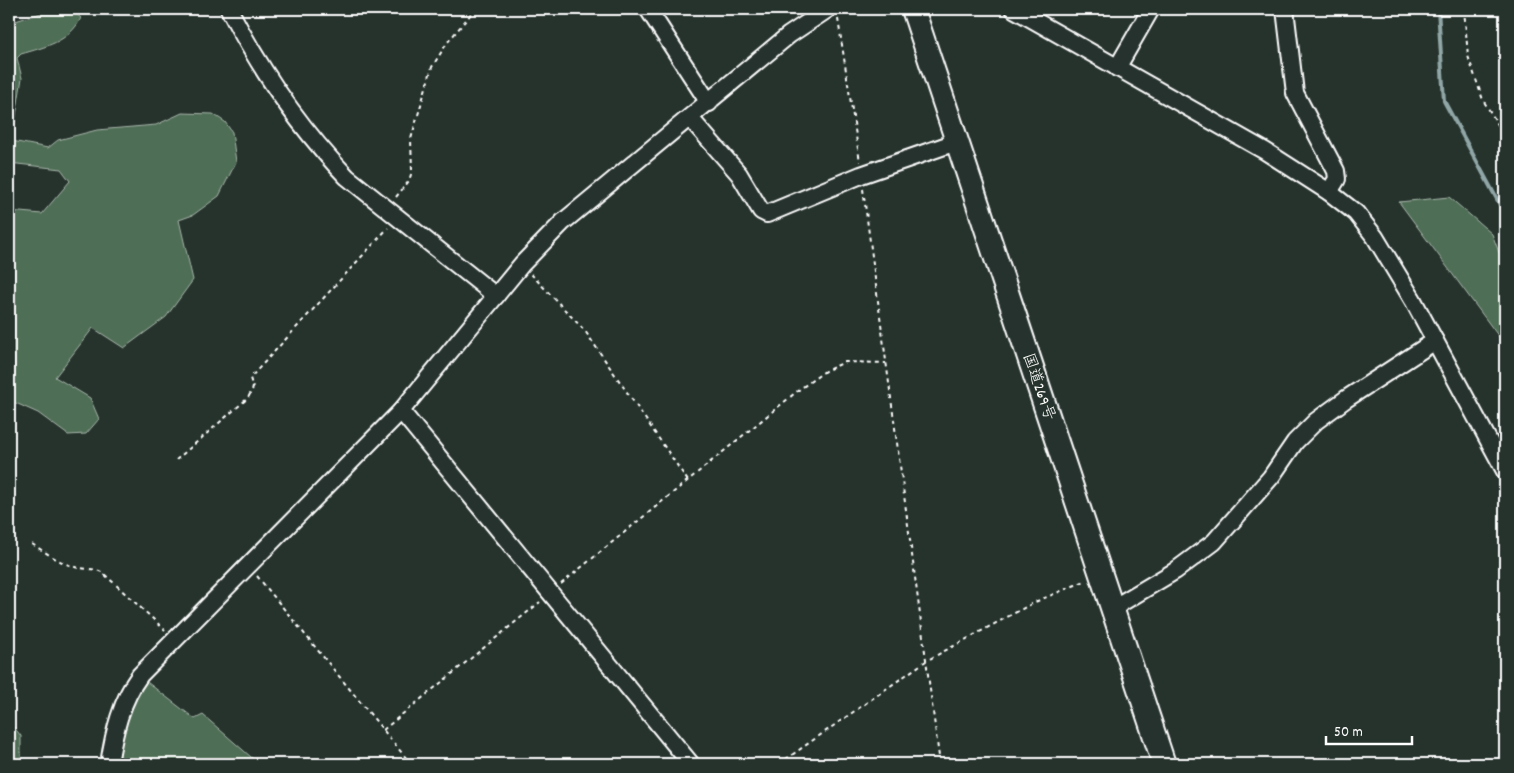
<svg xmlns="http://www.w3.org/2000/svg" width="1514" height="773" font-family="Dekko,'Klee One',sans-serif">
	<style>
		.green { fill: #506e57; stroke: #a8b6ab }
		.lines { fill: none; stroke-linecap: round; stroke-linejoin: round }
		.stream { stroke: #91a7a7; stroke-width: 4 }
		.minor-casing { stroke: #fff; stroke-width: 20 }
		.highway-casing { stroke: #fff; stroke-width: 26 }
		.path { stroke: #fff; stroke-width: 2; stroke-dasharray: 4 4; stroke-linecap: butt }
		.minor { stroke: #26332d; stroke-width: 16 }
		.highway { stroke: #26332d; stroke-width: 22 }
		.labels { text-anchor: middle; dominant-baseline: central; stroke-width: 4; stroke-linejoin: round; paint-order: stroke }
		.street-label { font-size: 16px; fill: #fff; stroke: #26332d }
	</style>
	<rect width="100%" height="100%" fill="#26332d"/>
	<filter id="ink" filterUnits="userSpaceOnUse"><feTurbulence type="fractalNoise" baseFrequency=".02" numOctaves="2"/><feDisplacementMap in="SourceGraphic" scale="10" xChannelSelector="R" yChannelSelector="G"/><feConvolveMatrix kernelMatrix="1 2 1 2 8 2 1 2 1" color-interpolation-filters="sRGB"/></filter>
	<g filter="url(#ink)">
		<!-- green -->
		<g class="green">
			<path d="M54 9H71L81 18C69 42 45 47 21 54L17 58 22 78 12 141 48 148 58 140 97 130 156 125 182 113 213 114 225 122 232 132 236 162 219 196 193 215 179 220 193 280 166 317 124 348 93 328 55 377 90 398 99 419 86 434 68 435 38 413 9 400V211L42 214 70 181 61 169 9 163V23Z"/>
			<polygon points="1449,197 1492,234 1505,268 1505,345 1399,202"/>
			<polygon points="143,679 195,719 203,715 259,764 115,764 131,697"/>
			<polygon points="9,721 21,736 21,764 9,764"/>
		</g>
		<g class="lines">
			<!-- stream -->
			<polyline class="stream" points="1438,9 1444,101 1505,214"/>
			<!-- minor casing -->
			<g class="minor-casing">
				<g id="minor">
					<path d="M229 9C261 71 299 127 347 177L496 296"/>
					<polyline points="648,9 709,103"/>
					<polyline points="1014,9 1265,151 1329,192 1356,213 1375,237 1413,300 1505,471"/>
					<polyline points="1285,9 1295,93 1336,171 1337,179 1329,192"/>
					<polyline points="1117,68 1151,9"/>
					<polyline points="690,118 739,174 761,211 767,214 861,175 959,141"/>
					<polyline points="401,411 691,764"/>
					<polyline points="1113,608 1175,571 1214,542 1271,477 1295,442 1316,421 1346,399 1435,341"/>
					<path d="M109 764C114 732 121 701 140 675L401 411 522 264 563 222 789 35 828 9"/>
				</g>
			</g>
			<!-- highway casing -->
			<g class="highway-casing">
				<polyline id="highway" points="913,9 1164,764"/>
			</g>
			<!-- path -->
			<g class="path">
				<polyline points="1464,9 1468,56 1483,100 1505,136"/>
				<polyline points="838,19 860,162"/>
				<polyline points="863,189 940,764"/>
				<polyline points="396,197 409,181 412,171 411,139 432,67 447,43 475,9"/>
				<polyline points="531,274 585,331 688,481"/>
				<polyline points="176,460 248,398 253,388 250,378 388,228"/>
				<path d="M32 544C45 552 60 563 75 567 85 570 94 567 103 573L165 630"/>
				<polyline points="257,576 411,764"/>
				<polyline points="561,584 800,389 825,371 845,362 886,363"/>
				<polyline points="383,730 540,602"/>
				<polyline points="779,764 926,661 1035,602 1085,581"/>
			</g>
			<!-- minor -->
			<use href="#minor" class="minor"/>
			<!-- highway -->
			<use href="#highway" class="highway"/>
		</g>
	</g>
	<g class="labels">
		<!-- street labels -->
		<g class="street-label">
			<text transform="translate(1038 387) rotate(71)">国道269号</text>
		</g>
	</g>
	<!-- margin -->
	<rect width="1514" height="773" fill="none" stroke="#26332d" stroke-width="30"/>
	<rect x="15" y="15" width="1484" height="743" fill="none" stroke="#fff" stroke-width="2" filter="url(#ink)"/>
	<!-- scale -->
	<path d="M1326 736v8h86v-8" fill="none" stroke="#ffffff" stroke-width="2.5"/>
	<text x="1334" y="736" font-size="15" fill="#ffffff" stroke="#26332d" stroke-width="4" paint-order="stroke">50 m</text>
</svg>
